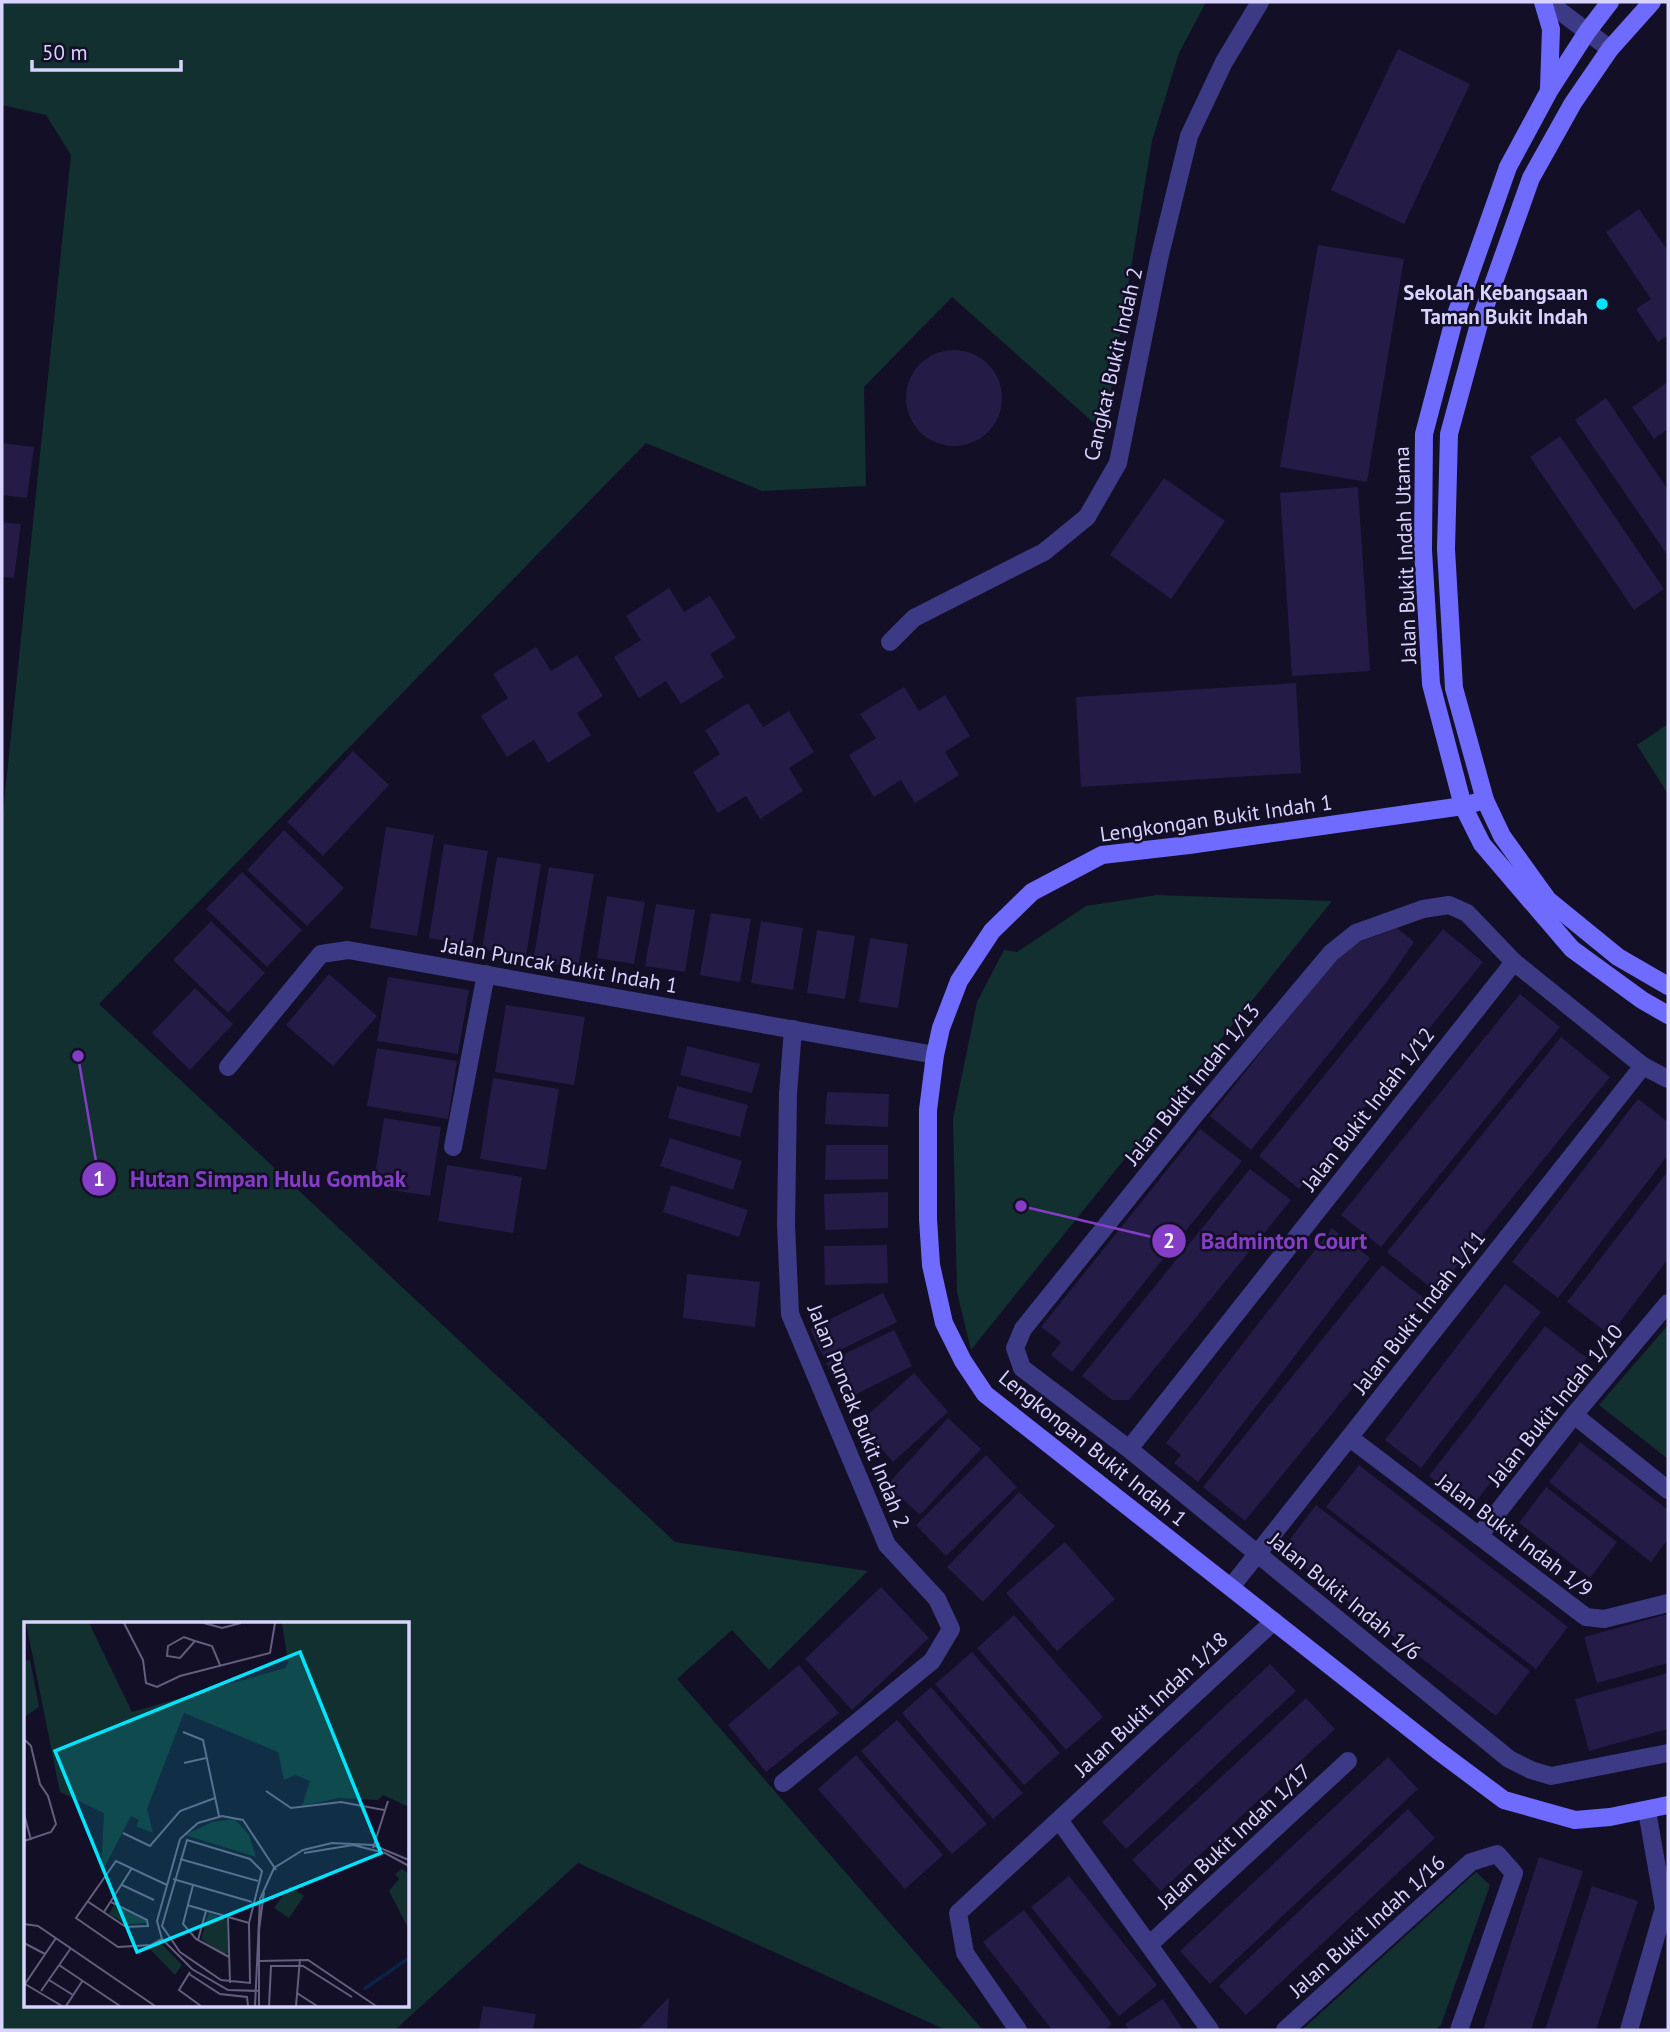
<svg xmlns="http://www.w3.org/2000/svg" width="1670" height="2032" font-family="'PT Sans',sans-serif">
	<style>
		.green { fill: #12302f; fill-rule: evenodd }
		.building { fill: #241b47 }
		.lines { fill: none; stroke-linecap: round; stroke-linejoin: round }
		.street { stroke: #3d3a85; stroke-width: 18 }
		.secondary { stroke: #6f6bff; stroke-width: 18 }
		.poi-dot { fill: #00e5ff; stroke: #130f26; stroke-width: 2.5 }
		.labels { text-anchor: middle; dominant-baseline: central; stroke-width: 5; stroke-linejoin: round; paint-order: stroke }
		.poi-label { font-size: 21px; font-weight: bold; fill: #d9d4ff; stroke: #130f26; text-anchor: end }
		.street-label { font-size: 21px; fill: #d9d4ff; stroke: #130f26 }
		.inset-river { fill: none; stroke: #0c2248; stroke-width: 3.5 }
		.inset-road { fill: none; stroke: #625e7d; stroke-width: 2 }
		.view { fill: #00e5ff; fill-opacity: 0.15; stroke: #00e5ff; stroke-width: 3.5 }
		.inset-edge { fill: none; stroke: #d9d4ff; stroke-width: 3.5 }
		.leader { fill: none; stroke: #843dc5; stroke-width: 2.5 }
		.callout-dot { fill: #843dc5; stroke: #130f26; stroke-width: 2.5 }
		.mark-label { font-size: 21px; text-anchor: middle; font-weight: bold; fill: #fff }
		.callout-label { font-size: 23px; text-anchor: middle; font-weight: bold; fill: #843dc5; stroke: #130f26; stroke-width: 5; stroke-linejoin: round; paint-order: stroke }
	</style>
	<rect width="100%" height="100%" fill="#130f26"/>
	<!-- green -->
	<g class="green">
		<path d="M2 2H1206L1179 53 1152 141 1104 432 952 297 864 387 866 486 762 491 646 443 99 1004 675 1542 868 1571 769 1670 732 1630 677 1679 983 2030H946L578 1863 395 2030H2V822L71 155 46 115 2 105ZM408 1624V2006H26V1624Z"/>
		<polygon points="1668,724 1668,794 1637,745"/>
		<polygon points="1157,895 1332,901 971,1350 957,1292 953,1119 977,1002 1004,950 1017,952 1086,906"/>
		<polygon points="1668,1325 1668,1459 1599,1405"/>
		<polygon points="1476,1872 1490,1885 1441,2025 1434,2030 1302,2030"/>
	</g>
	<!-- building -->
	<g class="building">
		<polygon points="1398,49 1470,84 1404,224 1331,190"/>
		<polygon points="1639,209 1668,251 1668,335 1658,342 1636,309 1651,299 1606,232"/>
		<polygon points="1318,245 1404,259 1367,482 1280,467"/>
		<circle cx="954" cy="398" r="48"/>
		<polygon points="1668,382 1668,429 1654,439 1632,407"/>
		<polygon points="1606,398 1668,490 1668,556 1575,420"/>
		<polygon points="1560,436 1664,589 1634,610 1530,457"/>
		<polygon points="2,443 34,447 27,498 2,495"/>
		<polygon points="1164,478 1225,521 1171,599 1110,555"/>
		<polygon points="1358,487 1370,671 1292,676 1280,493"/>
		<polygon points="2,522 21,524 14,578 2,577"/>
		<polygon points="669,588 684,612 710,596 736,638 710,654 724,677 681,704 666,681 639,698 614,657 641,640 626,616"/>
		<polygon points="536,647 551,671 577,655 603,696 577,713 591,735 548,763 534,740 507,757 481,716 508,698 493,674"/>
		<polygon points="1296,683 1301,773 1081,787 1076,697"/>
		<polygon points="904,687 919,711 945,695 970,736 945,752 959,775 915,803 901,780 874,797 849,755 876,738 860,714"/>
		<polygon points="748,703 763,727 789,711 814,752 789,768 803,791 760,819 746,796 718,813 693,772 720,754 705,730"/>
		<polygon points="353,751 389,785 323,856 287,822"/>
		<polygon points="386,827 434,835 417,936 370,928"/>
		<polygon points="284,830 344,888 307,926 247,870"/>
		<polygon points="444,844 488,851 472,945 429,938"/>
		<polygon points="497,857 541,864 526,956 482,949"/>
		<polygon points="549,867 594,874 578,968 533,961"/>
		<polygon points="242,872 302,930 267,967 206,909"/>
		<polygon points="607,896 645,902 634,964 597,958"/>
		<polygon points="656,904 695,910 685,972 645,966"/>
		<polygon points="711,913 751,919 740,982 700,975"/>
		<polygon points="211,921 265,973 228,1013 173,960"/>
		<polygon points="761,921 803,928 793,990 751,983"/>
		<polygon points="1397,928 1414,942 1386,983 1251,1150 1210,1116 1344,948"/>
		<polygon points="1443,929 1483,962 1299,1189 1259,1156"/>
		<polygon points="817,930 855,936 845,999 807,993"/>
		<polygon points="870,938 908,944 898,1008 859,1002"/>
		<polygon points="329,974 377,1016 333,1066 286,1025"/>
		<polygon points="388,977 469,990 458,1054 377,1041"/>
		<polygon points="195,988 233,1024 190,1070 152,1033"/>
		<polygon points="1520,994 1560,1027 1381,1247 1341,1215"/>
		<polygon points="506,1005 585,1017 574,1085 495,1072"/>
		<polygon points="1561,1037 1610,1077 1436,1292 1387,1252"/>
		<polygon points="687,1046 760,1064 752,1093 680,1075"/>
		<polygon points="377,1048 457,1061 448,1119 367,1106"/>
		<polygon points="493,1078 559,1089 546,1170 480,1159"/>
		<polygon points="677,1086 748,1105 740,1137 668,1118"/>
		<polygon points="827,1092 889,1094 888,1127 825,1124"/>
		<polygon points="1638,1099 1668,1122 1668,1155 1558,1298 1512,1262"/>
		<polygon points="384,1118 441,1127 430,1196 373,1187"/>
		<polygon points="1200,1129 1242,1161 1072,1372 1051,1355 1061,1342 1041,1327"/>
		<polygon points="670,1138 742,1161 733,1190 660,1166"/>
		<polygon points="826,1145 888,1145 888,1179 825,1180"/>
		<polygon points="447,1165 522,1177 513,1233 438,1221"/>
		<polygon points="1250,1169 1291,1200 1129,1400 1112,1400 1082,1376"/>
		<polygon points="1668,1171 1668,1259 1610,1335 1567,1302"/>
		<polygon points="671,1185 748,1210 739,1237 663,1212"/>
		<polygon points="888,1192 888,1228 825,1230 824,1194"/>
		<polygon points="1332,1228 1370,1258 1198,1482 1174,1463 1181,1455 1166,1443"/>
		<polygon points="887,1245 888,1283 825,1285 824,1246"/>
		<polygon points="1382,1265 1425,1299 1245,1521 1203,1487"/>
		<polygon points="687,1274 760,1282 755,1327 683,1318"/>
		<polygon points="1505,1284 1541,1312 1421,1468 1385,1440"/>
		<polygon points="883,1293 897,1322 824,1358 810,1329"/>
		<polygon points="1545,1326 1587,1358 1471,1508 1429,1476"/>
		<polygon points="894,1330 912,1366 845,1400 826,1363"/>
		<polygon points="914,1373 948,1412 893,1462 859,1423"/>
		<polygon points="948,1418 981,1449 920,1515 887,1485"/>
		<polygon points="1580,1442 1668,1510 1668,1539 1651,1562 1549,1482"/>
		<polygon points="986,1455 1017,1487 946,1556 916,1525"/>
		<polygon points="1359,1465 1568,1627 1536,1669 1326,1507"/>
		<polygon points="1546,1487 1617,1542 1590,1578 1519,1523"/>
		<polygon points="1019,1492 1055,1526 983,1602 947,1567"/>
		<polygon points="1316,1505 1530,1671 1496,1716 1282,1550"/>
		<polygon points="1065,1542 1115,1599 1057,1651 1006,1593"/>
		<polygon points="881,1587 929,1638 852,1710 805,1659"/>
		<polygon points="1668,1614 1668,1663 1597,1683 1584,1637"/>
		<polygon points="1014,1615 1103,1717 1066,1750 977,1648"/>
		<polygon points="972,1652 1060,1753 1024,1785 935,1684"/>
		<polygon points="1270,1664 1296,1691 1126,1849 1102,1822"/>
		<polygon points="799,1665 839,1713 766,1772 728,1725"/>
		<polygon points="1668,1673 1668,1729 1589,1751 1575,1699"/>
		<polygon points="931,1687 1023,1793 993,1819 902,1713"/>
		<polygon points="1306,1698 1335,1729 1161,1891 1132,1860"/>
		<polygon points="897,1720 987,1824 952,1854 861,1751"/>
		<polygon points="856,1755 943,1855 905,1889 818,1789"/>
		<polygon points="1388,1757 1418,1789 1210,1984 1180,1951"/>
		<polygon points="1408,1809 1435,1838 1246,2015 1219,1986"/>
		<polygon points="1539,1857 1583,1871 1531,2030 1483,2030"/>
		<polygon points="1069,1876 1157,1985 1119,2016 1031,1907"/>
		<polygon points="1592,1886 1638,1901 1596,2030 1545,2030"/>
		<polygon points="1024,1910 1112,2024 1104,2030 1052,2030 983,1942"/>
		<polygon points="669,1997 667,2030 638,2030"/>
		<polygon points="1163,1999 1183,2030 1129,2030 1125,2024"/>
		<polygon points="483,2006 536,2014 533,2030 479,2030"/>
	</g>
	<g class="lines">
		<!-- street -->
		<g class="street">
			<polyline points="1548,2 1610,49"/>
			<polyline points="890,642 914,618 1044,552 1087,517 1118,463 1159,259 1189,136 1224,62 1260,2"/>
			<polyline points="228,1067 321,954 348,950 935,1055"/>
			<polyline points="1668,1079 1643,1066 1514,962 1467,913 1449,905 1423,909 1356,933 1331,953 1195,1115 1023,1329 1015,1348 1022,1368 1129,1449 1509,1759 1531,1770 1551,1776 1668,1753"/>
			<polyline points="453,1147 486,974"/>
			<polyline points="1574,1415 1668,1490"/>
			<polyline points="1350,1438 1586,1617 1604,1619 1668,1603"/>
			<polyline points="1129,1449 1514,962"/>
			<polyline points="1479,1536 1574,1415 1668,1303"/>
			<polyline points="1231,1587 1643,1066"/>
			<polyline points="783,1783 932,1661 951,1629 937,1599 887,1545 790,1314 786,1225 788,1094 793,1029"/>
			<polyline points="1059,1820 1210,2030"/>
			<polyline points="1150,1944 1348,1761"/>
			<polyline points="1018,2030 965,1953 958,1913 1274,1621"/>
			<polyline points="1285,2030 1471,1862 1497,1854 1514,1873 1459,2030"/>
			<polyline points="1629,2030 1664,1908 1647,1811"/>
		</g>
		<!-- secondary -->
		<g class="secondary">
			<polyline points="1543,2 1551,29 1549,88"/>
			<polyline points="1610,2 1587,32 1549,91 1508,167 1454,320 1424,434 1423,550 1431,684 1463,806 1482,844 1572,949 1642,1000 1668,1015"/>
			<polyline points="1652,2 1610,49 1573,103 1531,178 1479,324 1449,434 1446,549 1454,688 1485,800 1502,836 1548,900 1618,957 1668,986"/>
			<polyline points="1485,800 1463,806 1189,845 1102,855 1032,892 992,931 959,981 941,1028 935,1055 928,1110 928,1219 931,1265 944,1323 963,1361 985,1394 1437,1750 1504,1800 1575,1820 1610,1817 1668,1805"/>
		</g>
	</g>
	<!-- markers -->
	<circle class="poi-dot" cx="1602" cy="304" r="7"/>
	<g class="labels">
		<!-- poi labels -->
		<g class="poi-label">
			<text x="1588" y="292">Sekolah Kebangsaan<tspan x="1588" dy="24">Taman Bukit Indah</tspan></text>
		</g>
		<!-- street labels -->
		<g class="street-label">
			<text transform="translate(1113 364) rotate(-77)">Cangkat Bukit Indah 2</text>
			<text transform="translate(1405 555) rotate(-92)">Jalan Bukit Indah Utama</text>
			<text transform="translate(1216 818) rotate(-8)">Lengkongan Bukit Indah 1</text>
			<text transform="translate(560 965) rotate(10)">Jalan Puncak Bukit Indah 1</text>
			<text transform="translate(1192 1084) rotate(-51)">Jalan Bukit Indah 1/13</text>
			<text transform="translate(1368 1109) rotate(-52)">Jalan Bukit Indah 1/12</text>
			<text transform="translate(1419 1312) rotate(-52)">Jalan Bukit Indah 1/11</text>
			<text transform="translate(1555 1405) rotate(-51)">Jalan Bukit Indah 1/10</text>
			<text transform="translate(859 1416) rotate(68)">Jalan Puncak Bukit Indah 2</text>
			<text transform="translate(1093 1448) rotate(39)">Lengkongan Bukit Indah 1</text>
			<text transform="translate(1515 1535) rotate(37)">Jalan Bukit Indah 1/9</text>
			<text transform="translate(1345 1596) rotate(39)">Jalan Bukit Indah 1/6</text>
			<text transform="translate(1151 1704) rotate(-43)">Jalan Bukit Indah 1/18</text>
			<text transform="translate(1234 1836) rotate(-43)">Jalan Bukit Indah 1/17</text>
			<text transform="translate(1367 1926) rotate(-42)">Jalan Bukit Indah 1/16</text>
		</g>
	</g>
	<!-- overview -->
	<g transform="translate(24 1622)">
		<rect width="385" height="385" fill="#130f26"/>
		<path d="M2 1H65L108 90 261 46 264 41 258 1H385V185L359 173 354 178 315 176 278 184 286 159 271 153 260 158 254 130 160 91 123 187 129 211 112 204 115 198 107 194 77 252 80 191 36 170ZM6 38 15 85 0 95V39ZM211 197 225 213 232 235 161 213 188 200ZM378 247 385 252V308L365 269 375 257 371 252ZM266 264 280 274 265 296 250 286ZM90 283 122 299V301L102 302 85 292ZM185 291 203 298 204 331 199 333 177 317ZM137 321 158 343 151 353 125 326Z" fill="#12302f"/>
		<path class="inset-river" d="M340 367 385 336"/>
		<path class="inset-road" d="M100 1 119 38 122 61 133 65 156 54 246 31 251 1M180 1 198 6 217 1M171 19 156 36 143 34 144 24 160 15 171 19 188 24 196 43M159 110 179 118 195 194M0 117 7 124 16 162 24 174 32 202 27 210 0 219M160 141 182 136M242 169 267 186 317 180 360 188M0 192 7 218M99 211 126 224 156 189 191 176M163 218 226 237 238 249 225 301 226 361 197 358 156 330 138 304ZM349 226 364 179M280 231 329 223 361 231 385 244M156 237 234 259M149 257 228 280M98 263 130 278M169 263 159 302 172 317 205 335M63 279 102 305 124 304 123 298 87 280M163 283 225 301M80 290 108 246M204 296 206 361M0 302 14 304 131 384M138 317 127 323 94 325 52 296 92 239 143 263M174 318 182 289M0 321 21 332M236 339 284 338 352 384M35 343 96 384M166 350 155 368 177 384M165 352 196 372 223 375 224 384M25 358 49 373M1 362 32 316M1 362 38 384M17 369 47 326M236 369 204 368 168 347 138 317 133 299 156 217 174 201 198 194 219 198 252 248M273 371 293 384M42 384 59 358M231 384 236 277 250 246 279 228 308 221 349 223 385 238M235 384V308L240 270M245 384 247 344H279L328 375M272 384 276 337"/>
		<path class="view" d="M276 30 357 231 113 330 31 129Z"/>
		<rect width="385" height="385" class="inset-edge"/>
	</g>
	<!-- callouts -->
	<path class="leader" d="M78 1056L99 1179M1021 1206L1169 1241"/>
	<g class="callout-dot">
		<circle cx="78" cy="1056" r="7"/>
		<circle cx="1021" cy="1206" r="7"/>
		<circle cx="99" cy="1179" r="18"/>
		<circle cx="1169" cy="1241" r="18"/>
	</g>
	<g class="mark-label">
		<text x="99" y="1186">1</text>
		<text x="1169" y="1248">2</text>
	</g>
	<g class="callout-label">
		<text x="268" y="1187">Hutan Simpan Hulu Gombak</text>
		<text x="1284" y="1249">Badminton Court</text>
	</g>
	<!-- border -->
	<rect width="1670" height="2032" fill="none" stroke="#d9d4ff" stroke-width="7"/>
	<!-- scale -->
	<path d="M32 60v10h149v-10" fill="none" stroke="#d9d4ff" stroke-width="3.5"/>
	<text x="42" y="60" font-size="21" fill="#d9d4ff" stroke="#130f26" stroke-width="5" paint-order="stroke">50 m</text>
</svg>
